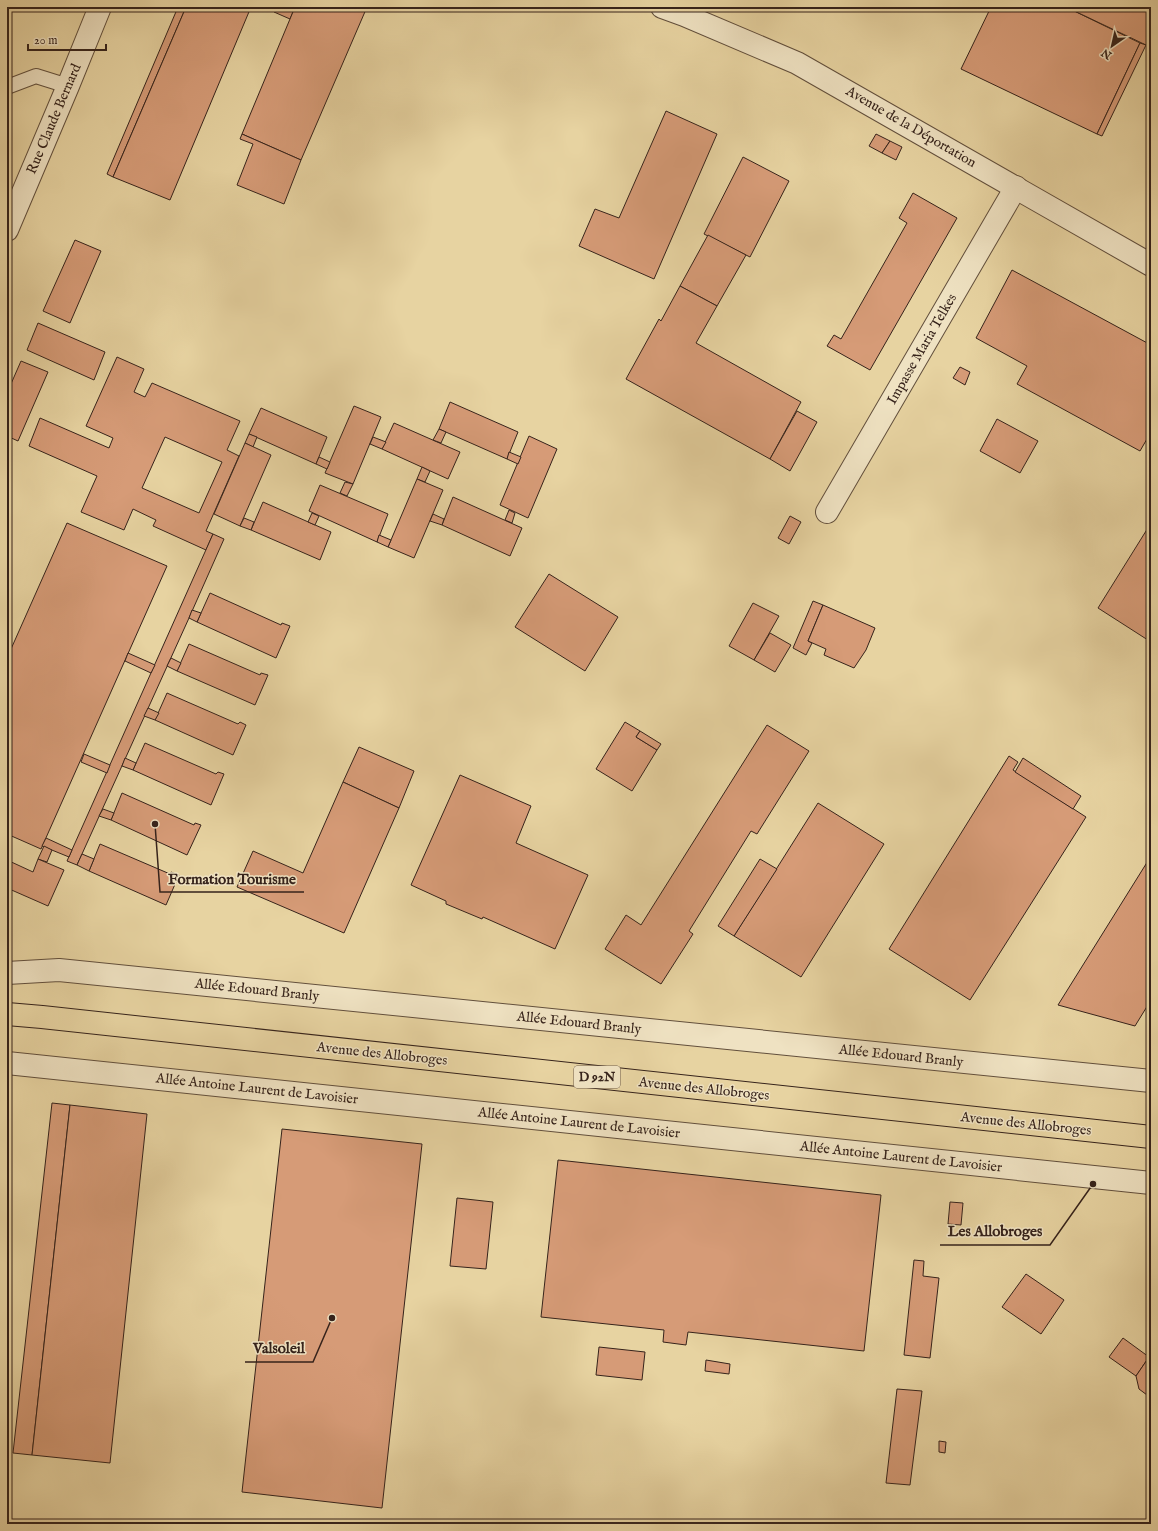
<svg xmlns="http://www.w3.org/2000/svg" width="1158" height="1531" font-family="'IM FELL English',serif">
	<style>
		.building { fill: #d69b77; stroke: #36231b; fill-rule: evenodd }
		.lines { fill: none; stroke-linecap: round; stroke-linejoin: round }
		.service-casing { stroke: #624f3c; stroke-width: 16 }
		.minor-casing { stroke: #624f3c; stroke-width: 24 }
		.primary-casing { stroke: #36231b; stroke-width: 24 }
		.service { stroke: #efe2c2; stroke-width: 14 }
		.minor { stroke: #efe2c2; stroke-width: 22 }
		.primary { stroke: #e7d3a1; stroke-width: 22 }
		.labels { text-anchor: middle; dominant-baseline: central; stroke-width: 3; stroke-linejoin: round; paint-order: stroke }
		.shield { fill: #efe2c2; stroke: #6e5c4d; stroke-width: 1 }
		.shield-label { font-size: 13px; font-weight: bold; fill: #36231b }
		.street-label { font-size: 14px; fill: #36231b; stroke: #efe2c2 }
		.leader { fill: none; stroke: #36231b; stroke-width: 1.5 }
		.callout-dot { fill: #36231b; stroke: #efe2c2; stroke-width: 1.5 }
		.callout-label { font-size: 15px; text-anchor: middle; font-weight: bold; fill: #36231b; stroke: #efe2c2; stroke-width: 3; stroke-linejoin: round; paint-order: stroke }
	</style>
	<rect width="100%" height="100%" fill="#e7d3a1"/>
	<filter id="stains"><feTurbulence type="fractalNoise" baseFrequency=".005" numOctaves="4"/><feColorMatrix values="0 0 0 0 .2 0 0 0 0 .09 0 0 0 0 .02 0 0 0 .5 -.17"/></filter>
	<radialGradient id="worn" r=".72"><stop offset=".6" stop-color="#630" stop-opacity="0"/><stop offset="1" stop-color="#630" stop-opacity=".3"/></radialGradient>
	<!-- building -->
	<g class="building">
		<polygon points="7,7 13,7 7,26"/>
		<polygon points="178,7 186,7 113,177 107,174"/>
		<polygon points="186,7 251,7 170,200 113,177"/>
		<polygon points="275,7 295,7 290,19 274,12"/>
		<polygon points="295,7 367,7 301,160 242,134"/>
		<polygon points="991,7 1066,7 1140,43 1097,134 961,69"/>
		<polygon points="1066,7 1151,7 1151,34 1146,45"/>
		<polygon points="1140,43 1146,45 1102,136 1097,134"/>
		<polygon points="666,111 717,134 654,279 579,246 595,209 619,218"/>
		<polygon points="242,134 301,160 284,204 237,185 253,144 240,139"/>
		<polygon points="876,134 890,141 882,153 869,146"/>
		<polygon points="890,141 902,147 896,160 882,153"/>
		<polygon points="743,157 789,181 750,257 704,234"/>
		<polygon points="913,193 957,218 870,370 827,346 834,335 841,339 907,223 899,218"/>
		<polygon points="708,235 746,255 717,306 680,286"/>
		<polygon points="75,240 101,251 70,323 43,311"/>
		<polygon points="1012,270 1151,345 1151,432 1140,451 1017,384 1027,366 976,338"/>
		<polygon points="680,286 717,306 696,343 801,402 770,459 626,379 659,319 661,321"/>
		<polygon points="38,323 105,352 94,380 27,350"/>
		<path d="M117 357 144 369 134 392 145 397 152 383 240 421 227 450 239 456 206 531 213 534 206 550 153 526 156 520 133 509 124 530 81 512 97 476 29 446 40 418 109 448 113 438 86 426ZM165 437 222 462 199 513 142 488Z"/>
		<polygon points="21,361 48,372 18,441 7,436 7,393"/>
		<polygon points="960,367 970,372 965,385 953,378"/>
		<polygon points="450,402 518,432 507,459 439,429"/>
		<polygon points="354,406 381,417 353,484 325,473"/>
		<polygon points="261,408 327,437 316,464 249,434"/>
		<polygon points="797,411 817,422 790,471 770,459"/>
		<polygon points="997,419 1038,441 1020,473 980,451"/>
		<polygon points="394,423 460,452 448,479 382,449"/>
		<polygon points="439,429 446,432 441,443 433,440"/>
		<polygon points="249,434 257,437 253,447 245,443"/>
		<polygon points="529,436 557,449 528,518 500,505"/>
		<polygon points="373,437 386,442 382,449 370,444"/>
		<polygon points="245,443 271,455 240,526 214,514"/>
		<polygon points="509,452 521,457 518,464 507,459"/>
		<polygon points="319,457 330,462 327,469 316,464"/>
		<polygon points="422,467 430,471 425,482 417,479"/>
		<polygon points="417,479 443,490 414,558 388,547"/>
		<polygon points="345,482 353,484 347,496 340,493"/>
		<polygon points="320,485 388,514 377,542 309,511"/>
		<polygon points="453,497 522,528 510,556 442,525"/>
		<polygon points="263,502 331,532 320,560 251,530"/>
		<polygon points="509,510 515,513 512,523 505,520"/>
		<polygon points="312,513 319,516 315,525 308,522"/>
		<polygon points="433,514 444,519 442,525 430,521"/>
		<polygon points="790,516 801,522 789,544 778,538"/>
		<polygon points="244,518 254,522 251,530 240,526"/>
		<polygon points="67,523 167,566 41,849 7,834 7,658"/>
		<polygon points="1151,523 1151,642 1098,608"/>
		<polygon points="213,534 224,539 189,618 77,865 67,861"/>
		<polygon points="379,535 391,540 388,547 377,542"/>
		<polygon points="549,574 618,617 585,671 515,627"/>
		<polygon points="210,593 281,625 282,623 290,626 276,658 197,622"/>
		<polygon points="813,601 823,605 808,641 812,643 806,655 793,648"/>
		<polygon points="753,603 779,616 754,660 729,646"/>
		<polygon points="823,605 875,628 866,650 854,668 824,655 826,649 808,641"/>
		<polygon points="192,610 201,613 197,622 189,618"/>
		<polygon points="770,633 791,645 775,672 754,660"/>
		<polygon points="189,644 260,675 261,673 268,675 255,705 177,671"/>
		<polygon points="128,653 155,665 151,673 125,661"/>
		<polygon points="171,658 181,663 177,671 167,666"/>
		<polygon points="167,693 238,724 240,722 246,725 233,755 155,720"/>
		<polygon points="148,708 159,713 155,720 144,716"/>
		<polygon points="625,722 640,731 636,737 657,750 632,791 596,769"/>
		<polygon points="767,725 809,751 757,834 751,831 689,931 693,934 661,984 605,949 626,915 641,925"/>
		<polygon points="640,731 661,744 657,750 636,737"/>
		<polygon points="145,743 216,774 218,772 224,774 211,805 133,770"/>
		<polygon points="359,747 414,771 399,808 343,782"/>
		<polygon points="84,754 110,765 107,773 81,762"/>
		<polygon points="1009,756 1018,762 1013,770 1086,817 970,1000 889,949"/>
		<polygon points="125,758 136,763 133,770 122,766"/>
		<polygon points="1023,758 1081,796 1073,809 1015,772"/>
		<polygon points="460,775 531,806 516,843 588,875 555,949 483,917 482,919 446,904 446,901 411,885"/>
		<polygon points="343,782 399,808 344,933 237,887 253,851 303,873"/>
		<polygon points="122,793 194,825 195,823 201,825 187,855 111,820"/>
		<polygon points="818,803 884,844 801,977 734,936"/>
		<polygon points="103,809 114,813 111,820 99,816"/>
		<polygon points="46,838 72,850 69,857 42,846"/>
		<polygon points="100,844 170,874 171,872 179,875 166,905 89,871"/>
		<polygon points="44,846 52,850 47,862 38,859"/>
		<polygon points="82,854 94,859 89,871 77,865"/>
		<polygon points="1151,856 1151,1000 1135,1026 1058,1005"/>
		<polygon points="38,859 64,870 48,906 7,888 7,860 33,872"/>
		<polygon points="760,859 777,869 734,936 718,926"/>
		<polygon points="52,1103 70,1105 32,1455 13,1453"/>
		<polygon points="70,1105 147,1114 110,1463 32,1455"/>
		<polygon points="282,1129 422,1144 382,1508 242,1492"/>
		<polygon points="558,1160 881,1195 864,1351 688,1332 686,1345 663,1342 664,1330 541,1317"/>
		<polygon points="457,1198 493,1202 486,1269 450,1266"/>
		<polygon points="950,1202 963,1203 961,1225 948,1224"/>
		<polygon points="914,1260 924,1261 923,1276 939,1278 930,1358 904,1355"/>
		<polygon points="1026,1274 1064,1300 1041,1334 1002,1307"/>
		<polygon points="1123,1338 1149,1357 1136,1376 1109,1357"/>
		<polygon points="599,1347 645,1352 642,1380 596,1375"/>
		<polygon points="1149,1357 1151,1358 1151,1398 1139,1389 1136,1376"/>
		<polygon points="706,1360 730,1364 729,1374 705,1371"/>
		<polygon points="897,1389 922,1391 910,1485 886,1483"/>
		<polygon points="939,1441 946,1442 945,1453 939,1452"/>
	</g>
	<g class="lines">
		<!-- service casing -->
		<g class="service-casing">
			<polyline id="service" points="7,87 36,76 68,86"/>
		</g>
		<!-- minor casing -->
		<g class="minor-casing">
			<g id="minor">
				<polyline points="662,7 684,15 797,63 1151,265"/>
				<polyline points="7,230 68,86 100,7"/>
				<polyline points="827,512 1016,187"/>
				<polyline points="7,973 59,970 1151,1081"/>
				<polyline points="7,1063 1151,1183"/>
			</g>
		</g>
		<!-- primary casing -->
		<g class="primary-casing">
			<polyline id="primary" points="7,1014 42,1017 1151,1137"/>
		</g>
		<!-- service -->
		<use href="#service" class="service"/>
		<!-- minor -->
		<use href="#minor" class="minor"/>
		<!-- primary -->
		<use href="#primary" class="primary"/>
	</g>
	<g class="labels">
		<!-- shield labels -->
		<rect class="shield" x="574" y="1066" width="46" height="22" rx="3"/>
		<g class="shield-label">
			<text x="597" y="1077">D 92N</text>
		</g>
		<!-- street labels -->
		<g class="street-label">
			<text transform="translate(54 119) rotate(-67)">Rue Claude Bernard</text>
			<text transform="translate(911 127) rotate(30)">Avenue de la Déportation</text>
			<text transform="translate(922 349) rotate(-60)">Impasse Maria Telkes</text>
			<text transform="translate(257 990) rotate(6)">Allée Edouard Branly</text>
			<text transform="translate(579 1023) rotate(6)">Allée Edouard Branly</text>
			<text transform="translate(382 1054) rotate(6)">Avenue des Allobroges</text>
			<text transform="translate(901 1056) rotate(6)">Allée Edouard Branly</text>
			<text transform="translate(257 1089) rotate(6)">Allée Antoine Laurent de Lavoisier</text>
			<text transform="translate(704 1089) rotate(6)">Avenue des Allobroges</text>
			<text transform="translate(579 1123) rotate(6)">Allée Antoine Laurent de Lavoisier</text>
			<text transform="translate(1026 1124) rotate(6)">Avenue des Allobroges</text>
			<text transform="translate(901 1157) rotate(6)">Allée Antoine Laurent de Lavoisier</text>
		</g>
	</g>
	<!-- callouts -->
	<path class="leader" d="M155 824L160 892H304M1093 1184L1050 1245H940M332 1318L313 1362H245"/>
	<g class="callout-dot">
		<circle cx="155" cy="824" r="4"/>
		<circle cx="1093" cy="1184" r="4"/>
		<circle cx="332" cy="1318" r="4"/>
	</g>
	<g class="callout-label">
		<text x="232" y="884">Formation Tourisme</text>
		<text x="995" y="1236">Les Allobroges</text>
		<text x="279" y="1353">Valsoleil</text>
	</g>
	<!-- margin -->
	<rect width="1158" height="1531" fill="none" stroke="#e7d3a1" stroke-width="24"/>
	<rect x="8" y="8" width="1142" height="1515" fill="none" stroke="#36231b" stroke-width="2"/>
	<rect x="12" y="12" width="1134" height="1507" fill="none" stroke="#36231b"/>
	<!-- north arrow -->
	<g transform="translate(1112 46) rotate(214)" stroke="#efe2c2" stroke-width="3" paint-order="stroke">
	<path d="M0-3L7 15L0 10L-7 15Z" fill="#36231b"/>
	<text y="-6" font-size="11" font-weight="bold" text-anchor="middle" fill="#36231b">N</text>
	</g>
	<!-- scale -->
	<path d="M28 44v6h78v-6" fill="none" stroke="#36231b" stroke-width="2"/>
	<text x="34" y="44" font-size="12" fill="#36231b" stroke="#efe2c2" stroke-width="3" paint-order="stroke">20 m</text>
	<rect width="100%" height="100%" filter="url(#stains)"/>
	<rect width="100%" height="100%" fill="url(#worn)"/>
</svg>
